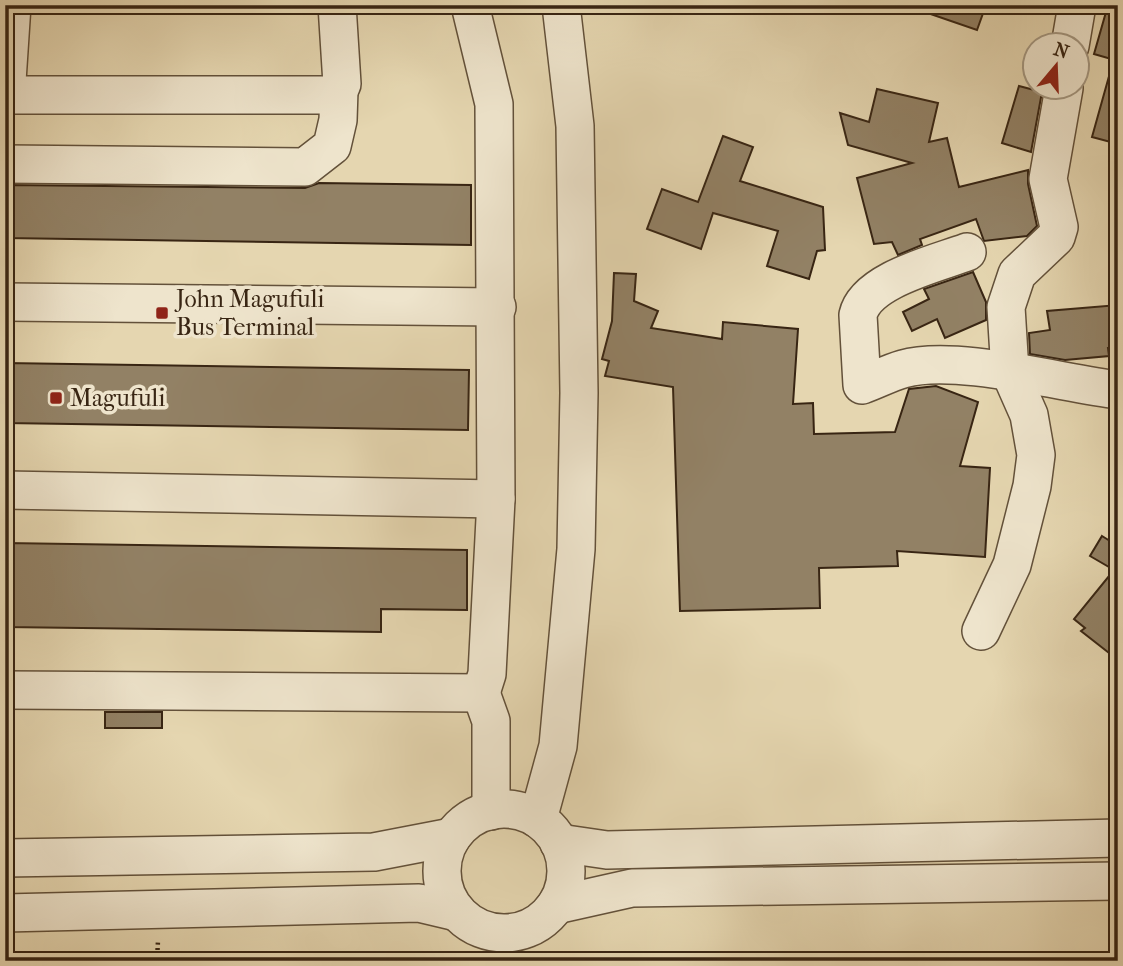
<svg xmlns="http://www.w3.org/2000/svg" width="1123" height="966" font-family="'IM FELL French Canon',serif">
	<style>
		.building { fill: #928165; stroke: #382513; stroke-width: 2 }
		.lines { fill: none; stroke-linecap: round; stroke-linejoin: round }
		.minor-casing { stroke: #63513a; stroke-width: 40 }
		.path { stroke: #382513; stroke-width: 4.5; stroke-dasharray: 2 3.5; stroke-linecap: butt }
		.minor { stroke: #eee4cc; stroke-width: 37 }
		.poi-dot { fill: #8f2418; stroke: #eee4cc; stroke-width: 2.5 }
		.labels { text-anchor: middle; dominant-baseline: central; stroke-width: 7; stroke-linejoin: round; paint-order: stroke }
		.poi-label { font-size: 24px; fill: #382513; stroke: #eee4cc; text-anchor: start }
	</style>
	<rect width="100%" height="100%" fill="#e5d6b0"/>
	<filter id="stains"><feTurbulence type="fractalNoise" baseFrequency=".00286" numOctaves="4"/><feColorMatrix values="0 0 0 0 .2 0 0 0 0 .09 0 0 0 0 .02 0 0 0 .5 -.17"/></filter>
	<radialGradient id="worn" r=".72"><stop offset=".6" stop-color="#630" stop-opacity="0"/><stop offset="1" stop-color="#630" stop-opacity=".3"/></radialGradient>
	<!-- building -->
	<g class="building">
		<polygon points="916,5 986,5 977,30 916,9"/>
		<polygon points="1108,5 1118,5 1118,61 1094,54"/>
		<polygon points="1111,69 1118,70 1118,144 1092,137"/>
		<polygon points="1019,86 1042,92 1031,152 1002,143"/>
		<polygon points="877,89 938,103 929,142 947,138 959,187 1028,170 1028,184 1037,226 1027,236 984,241 976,219 920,239 922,245 898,255 892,242 874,244 857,178 912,163 848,145 840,113 869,122"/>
		<polygon points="723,136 753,147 740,181 823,207 825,250 817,251 809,279 767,266 778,231 713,213 701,249 647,229 662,189 698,202"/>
		<polygon points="319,183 471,185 471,245 5,238 5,185 305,188"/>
		<polygon points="973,272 986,302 986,320 945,338 937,319 912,331 903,312 929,299 924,289"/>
		<polygon points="614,273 636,274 634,301 658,311 651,328 722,339 723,322 798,329 793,404 813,403 814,434 895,432 909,389 936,386 978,402 960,466 990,468 985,557 897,551 898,566 819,568 820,608 680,611 673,387 605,376 609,361 602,359 612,321"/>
		<polygon points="1118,305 1118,348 1108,348 1109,356 1065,360 1030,354 1029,333 1050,330 1047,311"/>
		<polygon points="5,363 469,370 468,430 5,423"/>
		<polygon points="1102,536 1118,546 1118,660 1081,631 1085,628 1074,619 1114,570 1090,556"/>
		<polygon points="5,543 467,550 467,610 381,609 381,632 5,627"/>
		<rect x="105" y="712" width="57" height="16"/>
	</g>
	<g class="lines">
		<!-- minor casing -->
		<g class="minor-casing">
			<g id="minor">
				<polyline points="12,5 7,81 14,95 330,95 339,90 342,84 337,5"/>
				<polyline points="1070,46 1077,5"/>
				<polyline points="5,164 305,167 332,146 338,120 339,90"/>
				<path d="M967 252C935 264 866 280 858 315L862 385C876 380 889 373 903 369 955 354 1061 383 1118 390"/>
				<polyline points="5,302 497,307"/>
				<polyline points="5,490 496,499"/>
				<polyline points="981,631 1012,565 1032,486 1036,455 1029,415 1010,372 1006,307 1017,274 1056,237 1059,227 1048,179 1064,88"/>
				<polyline points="5,690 481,693 487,674 496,499 494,104 470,5"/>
				<polyline points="481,693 491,721 491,811"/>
				<circle cx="504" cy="871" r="62"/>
				<polyline points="538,819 558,746 576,549 579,393 575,126 561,5"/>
				<polyline points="559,843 607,850 1118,838"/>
				<polyline points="5,858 374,852 452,837"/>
				<polyline points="556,905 632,888 1118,881"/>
				<polyline points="5,913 419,903 457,912"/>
			</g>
		</g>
		<!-- path -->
		<polyline class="path" points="157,961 158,940"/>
		<!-- minor -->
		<use href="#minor" class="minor"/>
	</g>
	<!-- markers -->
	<g class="poi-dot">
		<rect x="155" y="306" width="14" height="14" rx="3.5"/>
		<rect x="49" y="391" width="14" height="14" rx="3.5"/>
	</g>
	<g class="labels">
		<!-- poi labels -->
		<g class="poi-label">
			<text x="176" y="299">John Magufuli<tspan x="176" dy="28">Bus Terminal</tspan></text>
			<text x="70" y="398">Magufuli</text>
		</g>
	</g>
	<!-- margin -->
	<rect width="1123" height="966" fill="none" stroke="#e5d6b0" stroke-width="28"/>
	<rect x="7" y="7" width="1109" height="952" fill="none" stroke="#382513" stroke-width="3.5"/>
	<rect x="14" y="14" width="1095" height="938" fill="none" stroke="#382513" stroke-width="2"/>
	<!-- north arrow -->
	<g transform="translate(1056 66) rotate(19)"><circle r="33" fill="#eee4cc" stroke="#a59882" stroke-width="2"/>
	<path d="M0-5L12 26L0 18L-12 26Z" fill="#8f2418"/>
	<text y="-10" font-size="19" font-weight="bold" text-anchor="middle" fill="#382513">N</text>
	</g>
	<rect width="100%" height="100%" filter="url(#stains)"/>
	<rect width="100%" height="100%" fill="url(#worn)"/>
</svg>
